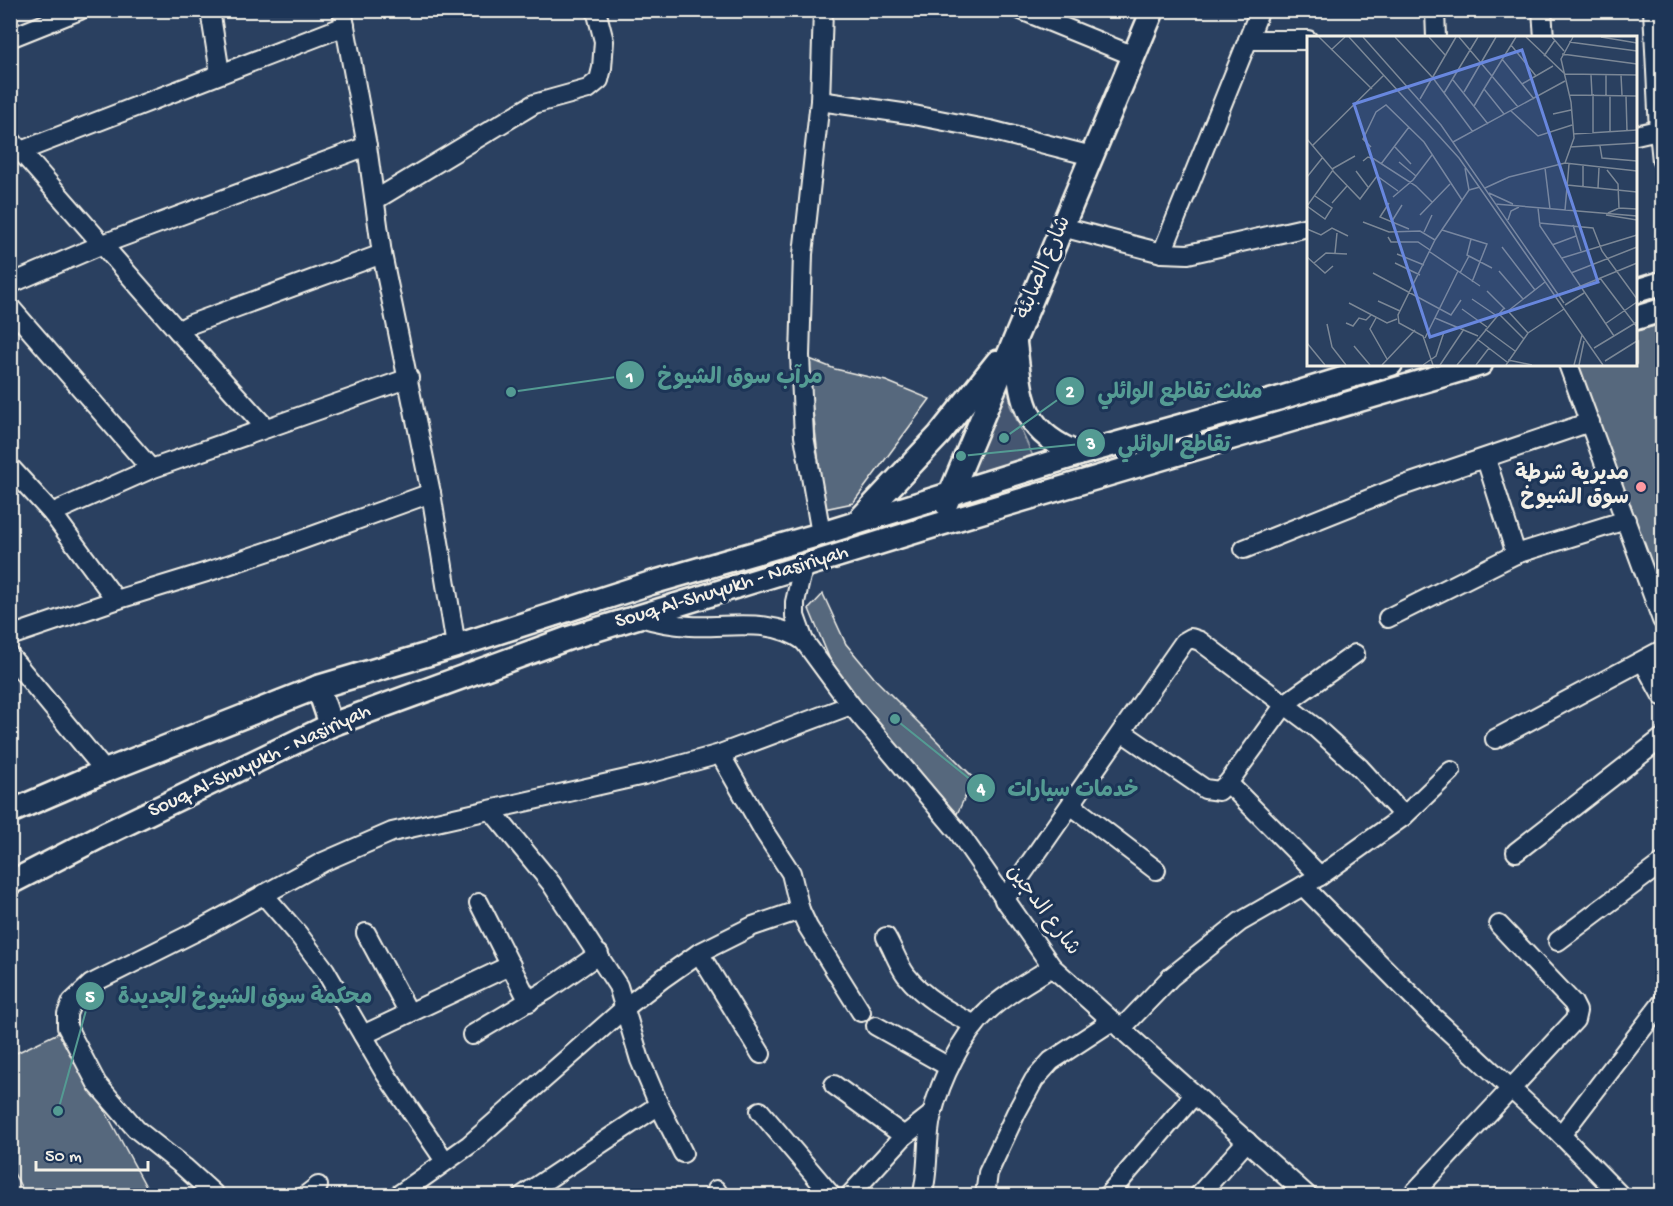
<svg xmlns="http://www.w3.org/2000/svg" width="1673" height="1206" font-family="'Gochi Hand','Playpen Sans Arabic',sans-serif">
	<style>
		.green { fill: #445771; stroke: #9ca4ac; stroke-width: 1.5 }
		.building { fill: #56677d; stroke: #f4f1e8; stroke-width: 1.5 }
		.lines { fill: none; stroke-linecap: round; stroke-linejoin: round }
		.minor-casing { stroke: #f4f1e8; stroke-width: 22 }
		.major-casing { stroke: #f4f1e8; stroke-width: 27 }
		.minor { stroke: #1d3557; stroke-width: 18 }
		.major { stroke: #1d3557; stroke-width: 22 }
		.poi-dot { fill: #ff9aa2; stroke: #1d3557; stroke-width: 2 }
		.labels { text-anchor: middle; dominant-baseline: central; stroke-width: 6; stroke-linejoin: round; paint-order: stroke }
		.street-label { font-size: 21px; fill: #f4f1e8; stroke: #1d3557 }
		.poi-label { font-size: 21px; font-weight: bold; fill: #f4f1e8; stroke: #1d3557; text-anchor: end }
		.inset-road { fill: none; stroke: #7b8796; stroke-width: 1.5 }
		.view { fill: #6887de; fill-opacity: 0.15; stroke: #6887de; stroke-width: 3 }
		.inset-edge { fill: none; stroke: #f4f1e8; stroke-width: 3 }
		.leader { fill: none; stroke: #549b93; stroke-width: 2 }
		.callout-dot { fill: #549b93; stroke: #1d3557; stroke-width: 2 }
		.mark-label { font-size: 18px; text-anchor: middle; font-weight: bold; fill: #fff }
		.callout-label { font-size: 22px; text-anchor: middle; font-weight: bold; fill: #549b93; stroke: #1d3557; stroke-width: 6; stroke-linejoin: round; paint-order: stroke }
	</style>
	<rect width="100%" height="100%" fill="#2a4060"/>
	<filter id="ink" filterUnits="userSpaceOnUse"><feTurbulence type="fractalNoise" baseFrequency=".0167" numOctaves="2"/><feDisplacementMap in="SourceGraphic" scale="12" xChannelSelector="R" yChannelSelector="G"/><feConvolveMatrix kernelMatrix="1 2 1 2 8 2 1 2 1" color-interpolation-filters="sRGB"/></filter>
	<g filter="url(#ink)">
		<!-- green -->
		<polygon class="green" points="1005,385 1008,385 1011,387 1010,405 1036,463 968,477"/>
		<!-- building -->
		<g class="building">
			<polygon points="1662,324 1662,609 1578,364 1636,364 1636,331"/>
			<polygon points="807,358 835,369 886,381 930,399 853,503 824,509"/>
			<polygon points="823,594 846,644 876,680 974,778 957,814 893,743 833,667 809,609"/>
			<polygon points="62,1031 151,1196 26,1196 10,1166 10,1056"/>
		</g>
		<g class="lines">
			<!-- minor casing -->
			<g class="minor-casing">
				<g id="minor">
					<polyline points="210,10 220,73"/>
					<polyline points="342,10 367,146 382,254 431,493 456,646"/>
					<polyline points="1021,10 1134,56"/>
					<polyline points="1435,10 1436,38"/>
					<polyline points="1542,10 1544,38"/>
					<polyline points="1653,10 1659,131 1662,161"/>
					<polyline points="10,38 80,10"/>
					<polyline points="1248,40 1308,40"/>
					<polyline points="820,101 909,114 990,130 1092,156"/>
					<polyline points="1636,135 1662,129"/>
					<polyline points="10,139 178,331 191,324 382,254"/>
					<polyline points="21,151 345,26"/>
					<polyline points="375,200 534,104 588,89 599,80 602,68 604,41 596,10"/>
					<polyline points="1062,227 1162,253 1188,254 1308,227"/>
					<polyline points="1162,253 1260,10"/>
					<polyline points="10,284 103,244 367,146"/>
					<polyline points="10,307 151,469"/>
					<polyline points="178,331 266,428"/>
					<polyline points="1568,364 1662,620"/>
					<polyline points="1486,459 1516,554"/>
					<polyline points="10,467 52,513 116,600"/>
					<polyline points="52,513 151,469 409,378"/>
					<polyline points="821,534 804,436 800,356 803,254 820,101 823,10"/>
					<polyline points="1244,549 1399,487 1590,422"/>
					<polyline points="807,564 801,576 795,602 795,616 804,641 851,705 959,833 1052,967 1308,1196"/>
					<path d="M640 617C656 622 673 625 690 626 730 628 770 617 804 641"/>
					<polyline points="1388,618 1516,554 1626,520"/>
					<polyline points="10,636 116,600 207,572 290,544 431,493"/>
					<polyline points="10,656 105,771"/>
					<polyline points="1643,661 1662,696"/>
					<polyline points="1122,732 1205,789 1219,791 1228,783 1286,703 1355,654"/>
					<polyline points="1495,739 1662,650"/>
					<polyline points="720,754 765,833 791,873 800,910 808,927 861,1012"/>
					<polyline points="1228,783 1320,876"/>
					<polyline points="1071,805 1156,870"/>
					<polyline points="491,810 551,883 618,986 640,1060 659,1105 683,1153"/>
					<polyline points="1516,852 1662,738"/>
					<polyline points="1303,886 1430,1014 1561,1135 1621,1196"/>
					<polyline points="263,894 298,934 325,970 385,1073 445,1161"/>
					<polyline points="1004,900 1184,642 1191,638 1200,641 1316,728 1360,768 1404,816"/>
					<polyline points="479,903 529,1002"/>
					<polyline points="366,933 409,1013"/>
					<path d="M886 937C893 949 898 964 906 975 924 998 949 1012 975 1025"/>
					<polyline points="1558,941 1662,863"/>
					<polyline points="699,953 761,1054"/>
					<polyline points="876,1026 949,1067"/>
					<polyline points="1121,1029 1171,977 1240,922 1320,876 1404,816 1451,771"/>
					<polyline points="363,1035 511,965"/>
					<polyline points="472,1035 547,990 599,954"/>
					<polyline points="834,1085 904,1136"/>
					<polyline points="760,1111 832,1196"/>
					<polyline points="1561,1135 1662,1003"/>
					<polyline points="716,1190 720,1196"/>
					<polyline points="216,1196 184,1167 136,1129 97,1084 67,1027 67,1014 72,1002 91,984 199,930 323,862 392,832 644,775 720,754 851,705"/>
					<polyline points="305,1196 318,1186"/>
					<polyline points="397,1196 469,1145 626,1007 662,979 699,953 753,926 800,910"/>
					<polyline points="522,1196 659,1105"/>
					<polyline points="849,1196 904,1136 932,1114"/>
					<path d="M922 1196C930 1169 925 1141 932 1114 941 1079 962 1035 988 1011 1005 994 1032 980 1052 967"/>
					<polyline points="985,1196 988,1173 1016,1113 1034,1080 1051,1061 1112,1021"/>
					<polyline points="1107,1196 1194,1095"/>
					<polyline points="1198,1196 1247,1141"/>
					<polyline points="1411,1196 1575,1020 1577,1011 1573,1003 1499,925"/>
				</g>
			</g>
			<!-- major casing -->
			<g class="major-casing">
				<g id="major">
					<polyline points="1636,291 1662,283"/>
					<polyline points="1636,318 1662,310"/>
					<path d="M1015 343C1022 399 1020 431 1079 454"/>
					<polyline points="946,504 1153,10"/>
					<polyline points="857,522 939,435 997,362"/>
					<polyline points="318,687 331,725"/>
					<polyline points="10,812 105,771 318,687 456,646 651,583 821,534 1079,454 1277,399 1391,364"/>
					<polyline points="10,883 105,834 331,725 569,638 937,525 1481,364"/>
				</g>
			</g>
			<!-- minor -->
			<use href="#minor" class="minor"/>
			<!-- major -->
			<use href="#major" class="major"/>
		</g>
	</g>
	<!-- markers -->
	<circle class="poi-dot" cx="1641" cy="487" r="6"/>
	<g class="labels">
		<!-- street labels -->
		<g class="street-label">
			<text transform="translate(1045 268) rotate(-67)">شارع الصابئة</text>
			<text transform="translate(732 588) rotate(-17)">Souq Al-Shuyukh - Nasiriyah</text>
			<text transform="translate(260 762) rotate(-25)">Souq Al-Shuyukh - Nasiriyah</text>
			<text transform="translate(1042 911) rotate(53)">شارع الدجين</text>
		</g>
		<!-- poi labels -->
		<g class="poi-label">
			<text x="1629" y="475">مديرية شرطة<tspan x="1629" dy="24">سوق الشيوخ</tspan></text>
		</g>
	</g>
	<!-- overview -->
	<g transform="translate(1307 36)">
		<rect width="330" height="330" fill="#2a4060"/>
		<path class="inset-road" d="M12 1 65 53M42 1 152 122 296 329M56 1 134 89 257 267M88 1 126 42 166 96M122 1 139 20M152 1 211 71M219 1 258 38 330 39M245 1 257 15M294 1 330 7M262 6 330 15M204 9 229 40M24 14 38 1M255 18 330 28M237 20 248 4M195 23 227 63M284 39 285 59M299 39V59M314 39 315 59M146 44 181 88M215 48 246 30M157 56 189 1M137 57 171 1M262 59 330 60M303 59V96M319 60 320 95M113 63 149 1M167 70 177 53M204 75 231 100 265 89M197 78 177 53 209 1M246 78 264 74M286 97V58M266 98 330 94M0 103 26 134 0 170 18 183 25 172 8 160M146 106 258 45M6 109 77 39M293 110 295 122 330 125M64 111 56 103 69 76 79 69 117 106 155 164M88 111 104 128M263 111 330 107M56 125 61 121 67 123 109 150 125 166M92 126 109 140M258 127 267 102 264 66 254 23 266 1M74 128 102 91M158 132 162 154M238 132 243 173M25 133 48 120M300 134 311 148 312 172M26 135 53 163 70 140 91 155M49 135 61 151M0 141 16 121M260 149 330 156M276 151V130M178 152 202 141 258 127 330 135M291 152 292 132M182 157 206 168M86 161 106 144 125 119M25 167 40 150M82 167 73 181 102 193M188 168 330 180M231 172 233 190 307 300M258 174 262 128M301 177 312 172 330 173M113 179 143 148M299 179 330 184M201 184 204 175 212 171M85 185 95 169M56 186 82 196 113 195 128 204M232 187 286 192 295 215 330 263M266 189 274 215M0 193 14 199 25 192 41 200M135 194 180 208 165 246M117 196 125 179M81 201 84 206H111L123 214M164 203 160 219 185 232M245 209 269 200M195 211 228 254M123 216 173 250M28 217 30 197M90 218 117 229M0 221 18 237 26 230M255 222 330 199M7 227 19 217 40 218M88 227 113 239M192 235 216 263M66 237 144 279 154 264M153 237 162 220M264 237 330 211M293 242 330 291M180 255 198 273M252 259 330 227M165 263 190 280M71 265 93 275M42 267 80 287 90 283M258 269 277 257M155 273 180 291M192 278 217 303M69 282 63 293 80 323M128 282 171 300M39 287 46 290 52 282 59 284 64 279M20 288 25 311 39 329M298 288 330 266M178 293 208 315M221 297 201 275 238 246M118 302 151 235M170 303 200 326M0 307 18 329M47 310 63 329M287 312 330 286M201 324 225 329M298 325 330 305M75 329 108 294M116 329 129 320 137 296M126 329 116 300 92 287 91 279 128 204 162 154 173 151M133 329 157 293M150 329 197 272M169 329 182 312M199 329 221 297 257 273M267 329 275 299M272 329 277 305"/>
		<path class="view" d="M215 14 291 246 123 301 47 68Z"/>
		<rect width="330" height="330" class="inset-edge"/>
	</g>
	<!-- callouts -->
	<path class="leader" d="M511 392L630 375M1004 438L1070 391M961 456L1091 443M895 719L981 788M58 1111L90 996"/>
	<g class="callout-dot">
		<circle cx="511" cy="392" r="6"/>
		<circle cx="1004" cy="438" r="6"/>
		<circle cx="961" cy="456" r="6"/>
		<circle cx="895" cy="719" r="6"/>
		<circle cx="58" cy="1111" r="6"/>
		<circle cx="630" cy="375" r="15"/>
		<circle cx="1070" cy="391" r="15"/>
		<circle cx="1091" cy="443" r="15"/>
		<circle cx="981" cy="788" r="15"/>
		<circle cx="90" cy="996" r="15"/>
	</g>
	<g class="mark-label">
		<text x="630" y="382">1</text>
		<text x="1070" y="397">2</text>
		<text x="1091" y="449">3</text>
		<text x="981" y="794">4</text>
		<text x="90" y="1002">5</text>
	</g>
	<g class="callout-label">
		<text x="740" y="383">مرآب سوق الشيوخ</text>
		<text x="1180" y="398">مثلث تقاطع الوائلي</text>
		<text x="1174" y="451">تقاطع الوائلي</text>
		<text x="1073" y="796">خدمات سيارات</text>
		<text x="245" y="1003">محكمة سوق الشيوخ الجديدة</text>
	</g>
	<!-- margin -->
	<rect width="1673" height="1206" fill="none" stroke="#1d3557" stroke-width="36"/>
	<rect x="18" y="18" width="1637" height="1170" fill="none" stroke="#f4f1e8" stroke-width="2" filter="url(#ink)"/>
	<!-- scale -->
	<path d="M36 1161v9h112v-9" fill="none" stroke="#f4f1e8" stroke-width="3"/>
	<text x="45" y="1161" font-size="18" fill="#f4f1e8" stroke="#1d3557" stroke-width="4.5" paint-order="stroke">50 m</text>
</svg>
